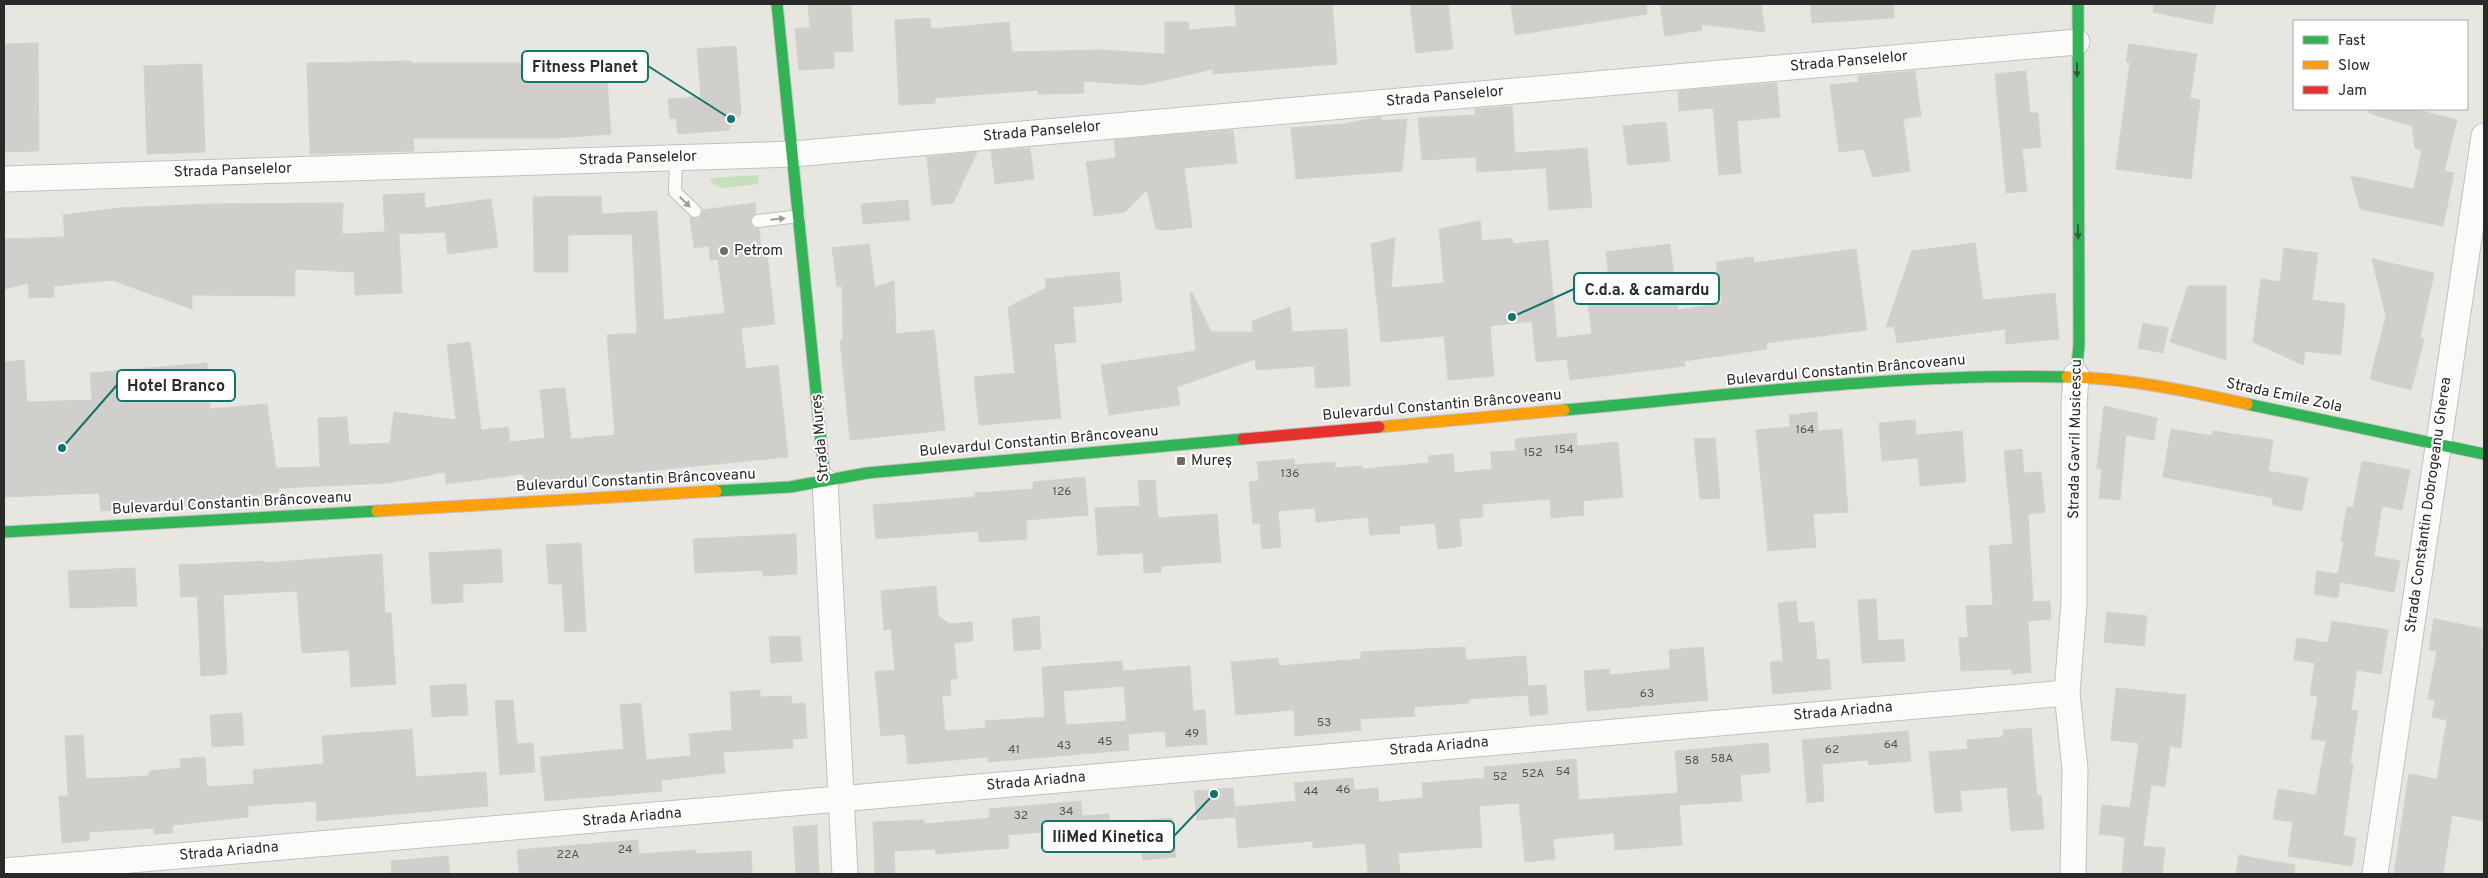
<svg xmlns="http://www.w3.org/2000/svg" width="2488" height="878" font-family="Overpass,sans-serif">
	<style>
		.green { fill: #c6e0bd }
		.building { fill: #d1cfcc; stroke: #d3d1cd; fill-rule: evenodd }
		.lines { fill: none; stroke-linecap: round; stroke-linejoin: round }
		.lane-casing { stroke: #c2c1c0; stroke-width: 14 }
		.street-casing { stroke: #c2c1c0; stroke-width: 27 }
		.fast-casing { stroke: #c2c1c0; stroke-width: 13 }
		.slow-casing { stroke: #c2c1c0; stroke-width: 13 }
		.jam-casing { stroke: #c2c1c0; stroke-width: 13 }
		.lane { stroke: #fcfbfa; stroke-width: 12 }
		.street { stroke: #fcfbfa; stroke-width: 25 }
		.fast { stroke: #30b455; stroke-width: 11 }
		.slow { stroke: #ff9f0a; stroke-width: 11 }
		.jam { stroke: #e5322d; stroke-width: 11 }
		.oneway { fill: #2c613b }
		.oneway2 { fill: #9e9d9c }
		.poi-dot { fill: #6c6c6a; stroke: #fff; stroke-width: 2 }
		.labels { text-anchor: middle; dominant-baseline: central; stroke-width: 4; stroke-linejoin: round; paint-order: stroke }
		.number-label { font-size: 12px; fill: #545453 }
		.street-label { font-size: 15px; fill: #2a2a2a; stroke: #fff }
		.poi-label { font-size: 15px; fill: #2a2a2a; stroke: #fff; text-anchor: start }
		.leader { fill: none; stroke: #0f766e; stroke-width: 2 }
		.callout-dot { fill: #0f766e; stroke: #fff; stroke-width: 2 }
		.callout { fill: #fff; stroke: #0f766e; stroke-width: 2 }
		.callout-label { font-size: 16px; text-anchor: middle; font-weight: bold; fill: #2a2a2a }
	</style>
	<rect width="100%" height="100%" fill="#e8e6e1"/>
	<!-- green -->
	<polygon class="green" points="758,175 759,184 723,188 714,185 710,178"/>
	<!-- building -->
	<g class="building">
		<polygon points="808,4 851,4 853,51 834,52 834,68 799,70 795,28 810,28"/>
		<polygon points="1234,4 1332,4 1337,64 1213,74 1213,69 1143,85 1083,81 1084,93 1038,94 1038,90 935,98 935,103 899,105 895,20 930,18 931,29 1009,22 1012,52 1101,50 1165,54 1165,22 1188,22 1189,30 1237,26"/>
		<polygon points="1410,4 1448,4 1453,49 1416,53"/>
		<polygon points="1511,4 1646,4 1647,14 1515,35"/>
		<polygon points="1660,4 1761,4 1765,32 1701,24 1702,30 1665,36"/>
		<polygon points="1810,4 1894,4 1894,18 1812,23"/>
		<polygon points="2154,4 2216,4 2212,24 2153,12"/>
		<polygon points="38,43 39,151 4,152 4,44"/>
		<polygon points="2129,44 2197,54 2190,98 2200,100 2191,179 2116,169 2130,62 2126,62"/>
		<polygon points="736,46 741,114 728,130 678,134 676,118 670,119 668,99 701,97 697,49"/>
		<polygon points="605,56 611,134 556,138 413,138 414,151 310,154 307,63 411,61 411,63 526,63 526,79 574,76 573,58"/>
		<polygon points="202,64 205,152 147,154 144,66"/>
		<polygon points="1915,71 1921,116 1903,119 1910,171 1873,177 1864,149 1839,152 1830,85 1859,82 1858,76"/>
		<polygon points="2026,71 2030,113 2038,113 2041,147 2022,149 2027,191 2006,193 1995,74"/>
		<polygon points="1777,83 1780,117 1737,121 1741,173 1719,175 1713,108 1679,111 1678,91"/>
		<polygon points="1512,106 1515,153 1587,148 1592,207 1549,210 1546,168 1477,172 1476,157 1422,160 1418,118 1475,115 1475,109"/>
		<polygon points="2370,109 2414,109 2457,120 2444,171 2454,173 2443,226 2360,209 2351,176 2414,189 2422,150 2415,148 2412,126 2369,113"/>
		<polygon points="1381,117 1381,121 1407,119 1402,171 1296,179 1291,128 1343,124"/>
		<polygon points="1666,122 1670,161 1628,165 1623,126"/>
		<polygon points="1233,130 1237,163 1184,168 1192,227 1166,230 1156,229 1147,190 1125,212 1094,216 1086,162 1116,158 1114,140"/>
		<polygon points="1030,148 1034,179 995,184 991,151"/>
		<polygon points="977,152 953,203 932,205 927,157"/>
		<polygon points="424,193 425,208 491,199 498,247 448,254 445,232 399,234 402,293 355,295 354,272 295,269 295,296 192,295 192,309 112,280 54,286 54,297 29,298 28,283 4,289 4,239 65,237 63,215 120,208 210,204 343,203 342,234 385,232 383,195"/>
		<polygon points="601,196 602,214 657,211 664,320 725,313 718,259 710,260 709,246 694,248 690,217 698,219 703,210 755,203 756,213 751,217 750,222 754,228 759,229 762,254 767,253 775,324 741,328 746,369 778,365 788,457 524,483 523,474 446,484 445,472 388,483 278,488 279,492 218,500 218,504 101,511 99,493 4,497 4,362 24,360 27,402 92,400 90,373 207,363 210,409 267,404 276,468 320,467 318,418 347,417 349,445 390,443 394,412 456,420 447,345 470,342 481,430 508,427 510,442 545,438 540,390 565,388 571,439 615,435 607,335 637,333 632,234 568,235 568,272 534,272 533,197"/>
		<polygon points="908,200 910,220 863,224 861,204"/>
		<polygon points="1480,221 1482,241 1512,238 1513,244 1548,240 1557,338 1592,334 1586,288 1609,277 1606,252 1670,244 1678,310 1722,303 1716,262 1753,257 1754,263 1856,249 1867,330 1766,343 1767,349 1684,361 1685,366 1570,380 1567,359 1536,362 1532,321 1490,326 1494,376 1448,380 1444,336 1381,342 1371,244 1395,238 1391,288 1444,283 1439,229"/>
		<polygon points="1975,243 1983,300 2055,293 2059,339 2006,344 2005,329 1897,343 1894,326 1886,327 1912,251"/>
		<polygon points="869,244 875,287 894,281 896,334 934,330 945,430 850,440 840,340 843,340 842,286 837,287 832,248"/>
		<polygon points="2284,248 2318,253 2312,300 2345,304 2341,355 2305,351 2303,365 2253,342 2261,279 2280,282"/>
		<polygon points="2372,259 2434,273 2420,338 2424,339 2411,390 2370,379 2386,316"/>
		<polygon points="1119,272 1122,302 1073,307 1076,342 1054,344 1061,418 979,425 974,377 1015,373 1008,307 1046,288 1045,279"/>
		<polygon points="2188,286 2226,286 2226,360 2170,342"/>
		<polygon points="1192,292 1211,332 1253,332 1252,321 1290,307 1292,332 1347,329 1350,386 1316,388 1314,366 1256,370 1255,359 1177,387 1180,405 1109,415 1101,365 1196,351 1190,293"/>
		<polygon points="2143,323 2168,328 2163,353 2138,348"/>
		<polygon points="2104,406 2157,418 2154,440 2126,435 2120,500 2099,498 2102,469 2097,468"/>
		<polygon points="1817,412 1818,431 1842,429 1848,512 1813,514 1816,547 1768,551 1756,430 1790,427 1789,415"/>
		<polygon points="1915,420 1916,435 1962,431 1966,482 1920,486 1918,458 1882,461 1879,423"/>
		<polygon points="2171,429 2212,436 2213,431 2273,440 2268,471 2308,478 2302,511 2272,505 2273,498 2163,477"/>
		<polygon points="1576,433 1577,446 1618,442 1623,497 1583,501 1584,515 1551,518 1550,499 1482,504 1483,517 1459,519 1462,546 1438,549 1435,523 1399,526 1400,533 1370,535 1368,517 1316,522 1315,508 1278,511 1281,547 1262,549 1260,523 1253,524 1249,482 1259,481 1257,462 1294,459 1295,465 1335,462 1335,468 1362,466 1362,469 1429,463 1428,456 1453,454 1455,473 1492,469 1491,452 1516,451 1515,439"/>
		<polygon points="1715,438 1720,498 1700,499 1694,439"/>
		<polygon points="2022,449 2024,473 2041,472 2045,512 2028,514 2033,602 2050,601 2051,619 2028,621 2031,672 2012,674 2011,669 1961,671 1959,638 1968,637 1966,606 1993,605 1989,546 2013,544 2004,451"/>
		<polygon points="2362,461 2410,470 2402,510 2382,506 2374,556 2400,561 2394,592 2340,582 2338,598 2314,594 2317,571 2338,574 2344,541 2341,541 2347,507 2353,508"/>
		<polygon points="1085,477 1088,515 1026,520 1027,539 979,542 978,531 876,539 873,505 975,497 975,493 1033,489 1033,482"/>
		<polygon points="1155,480 1158,518 1217,514 1221,562 1161,566 1161,572 1144,573 1143,553 1098,555 1095,508 1140,506 1138,481"/>
		<polygon points="796,534 797,574 763,576 762,570 695,573 693,539"/>
		<polygon points="581,543 586,631 565,632 562,584 549,584 546,545"/>
		<polygon points="501,549 503,582 463,584 463,602 432,604 429,553"/>
		<polygon points="382,554 385,613 391,613 396,684 351,687 349,650 302,653 297,591 223,595 227,674 201,676 197,596 181,597 179,565 264,561 264,563"/>
		<polygon points="135,568 137,606 70,608 68,571"/>
		<path d="M936 586 938 615 949 624 972 622 973 641 954 643 957 679H950L951 695 942 696 945 731 986 728 985 721 1045 717 1042 667 1122 661 1123 671 1190 666 1193 711 1205 710 1207 744 1166 747 1165 731 1128 734 1129 750 988 762V757L908 764 905 734 881 736 875 672 895 670 891 629 884 630 881 591ZM1124 686 1127 729V721L1066 725 1063 691Z"/>
		<polygon points="1876,599 1878,641 1903,639 1905,661 1862,663 1858,600"/>
		<polygon points="1796,601 1798,623 1814,622 1817,660 1829,659 1831,689 1773,694 1770,662 1783,661 1778,603"/>
		<polygon points="2107,612 2147,616 2144,646 2104,642"/>
		<polygon points="1039,616 1041,649 1014,651 1012,619"/>
		<polygon points="2434,619 2484,629 2481,647 2484,648 2484,821 2452,815 2443,874 2394,874 2409,774 2437,779 2447,720 2432,717 2435,700 2428,699 2437,651 2429,650"/>
		<polygon points="2332,621 2388,630 2381,674 2357,670 2351,710 2358,711 2350,764 2353,764 2343,836 2356,838 2352,866 2288,856 2293,822 2273,819 2278,789 2316,795 2326,741 2311,739 2318,696 2310,695 2315,663 2294,660 2297,638 2328,643"/>
		<polygon points="800,636 802,661 771,663 769,637"/>
		<polygon points="1465,647 1466,660 1526,656 1528,686 1546,685 1548,714 1530,716 1528,695 1469,699 1469,703 1414,707 1415,716 1360,719 1361,730 1295,736 1294,710 1236,715 1231,662 1278,658 1279,666 1361,659 1361,652"/>
		<polygon points="1703,647 1708,700 1587,711 1584,671 1609,669 1610,675 1670,669 1669,650"/>
		<polygon points="466,684 468,715 432,717 430,686"/>
		<polygon points="2116,688 2186,695 2181,748 2170,746 2165,787 2151,785 2143,846 2165,848 2162,874 2122,874 2125,837 2099,834 2102,805 2130,808 2139,743 2111,740"/>
		<polygon points="760,690 760,697 791,696 792,704 805,703 807,738 792,739 793,748 723,752 725,773 661,780 662,791 545,801 540,757 624,749 620,705 641,703 646,760 691,756 689,734 732,730 730,692"/>
		<polygon points="513,700 517,744 533,743 535,772 500,775 495,701"/>
		<polygon points="242,713 244,745 212,747 210,715"/>
		<polygon points="2031,728 2037,796 2041,795 2044,829 2011,831 2007,787 1960,791 1962,811 1935,813 1929,752 1968,749 1967,740 2003,737 2003,730"/>
		<polygon points="412,729 416,777 486,772 488,806 317,821 316,801 248,806 248,817 172,825 173,833 154,834 154,828 89,832 90,840 62,843 59,796 68,796 65,736 83,735 86,779 149,776 149,771 181,768 180,759 205,757 207,787 254,784 253,770 324,764 322,736"/>
		<polygon points="1908,731 1911,761 1869,765 1868,760 1822,764 1824,801 1807,803 1802,740"/>
		<polygon points="1768,743 1770,772 1740,775 1742,801 1679,805 1682,845 1615,850 1614,833 1553,839 1555,859 1525,862 1519,803 1479,806 1482,847 1398,853 1400,874 1368,874 1365,843 1313,848 1313,841 1238,848 1235,807 1296,801 1294,783 1353,778 1354,790 1378,788 1379,802 1423,798 1422,783 1485,778 1484,767 1576,759 1579,800 1678,793 1675,751"/>
		<polygon points="1233,788 1235,817 1197,820 1194,791"/>
		<polygon points="1081,801 1082,816 1109,814 1110,823 1172,818 1176,857 1143,860 1142,839 1073,846 1073,848 1054,850 1052,831 1008,835 1009,848 936,854 935,849 894,851 895,874 875,874 873,822 924,820 924,824 990,818 989,809"/>
		<polygon points="817,825 819,873 796,874 793,827"/>
		<polygon points="638,840 639,854 696,850 696,854 751,851 752,872 742,874 519,874 517,850"/>
		<polygon points="2239,855 2295,865 2294,874 2236,874"/>
		<polygon points="448,856 450,874 392,874 391,861"/>
	</g>
	<g class="lines">
		<!-- lane casing -->
		<g class="lane-casing">
			<g id="lane">
				<polyline points="676,158 675,192 695,211"/>
				<polyline points="758,221 799,216"/>
			</g>
		</g>
		<!-- street casing -->
		<g class="street-casing">
			<g id="street">
				<polyline points="4,179 793,154 2077,42"/>
				<polyline points="825,481 845,874"/>
				<polyline points="4,871 2067,693"/>
				<polyline points="2073,874 2075,769 2067,693 2074,603 2074,406 2076,375"/>
				<polyline points="2375,874 2484,136"/>
			</g>
		</g>
		<!-- fast casing -->
		<g class="fast-casing">
			<g id="fast">
				<polyline points="777,4 825,481"/>
				<polyline points="2076,375 2079,345 2078,4"/>
				<polyline points="2247,404 2484,454"/>
				<path d="M1564 410C1731 395 1899 373 2067 377"/>
				<polyline points="716,491 790,487 867,473 1243,439"/>
				<polyline points="4,532 377,511"/>
			</g>
		</g>
		<!-- slow casing -->
		<g class="slow-casing">
			<g id="slow">
				<path d="M2067 377C2127 378 2188 391 2247 404"/>
				<polyline points="1379,427 1564,410"/>
				<polyline points="377,511 716,491"/>
			</g>
		</g>
		<!-- jam casing -->
		<g class="jam-casing">
			<polyline id="jam" points="1243,439 1379,427"/>
		</g>
		<!-- lane -->
		<use href="#lane" class="lane"/>
		<!-- street -->
		<use href="#street" class="street"/>
		<!-- fast -->
		<use href="#fast" class="fast"/>
		<!-- slow -->
		<use href="#slow" class="slow"/>
		<!-- jam -->
		<use href="#jam" class="jam"/>
	</g>
	<!-- one-way arrows -->
	<defs><path id="oneway-solid" d="M-6-.8H1V-3.2L6.5 0L1 3.2V.8H-6Z" transform="scale(1.25)"/></defs>
	<g class="oneway">
		<use href="#oneway-solid" transform="translate(2077 70) rotate(90)"/>
		<use href="#oneway-solid" transform="translate(2078 232) rotate(90)"/>
	</g>
	<g class="oneway2">
		<use href="#oneway-solid" transform="translate(685 202) rotate(44)"/>
		<use href="#oneway-solid" transform="translate(778 219) rotate(-6)"/>
	</g>
	<!-- markers -->
	<g class="poi-dot">
		<circle cx="724" cy="251" r="5"/>
		<rect x="1176" y="456" width="10" height="10" rx="2.5"/>
	</g>
	<g class="labels">
		<!-- number labels -->
		<g class="number-label">
			<text x="1805" y="430">164</text>
			<text x="1564" y="450">154</text>
			<text x="1533" y="453">152</text>
			<text x="1290" y="474">136</text>
			<text x="1062" y="492">126</text>
			<text x="1647" y="694">63</text>
			<text x="1324" y="723">53</text>
			<text x="1192" y="734">49</text>
			<text x="1105" y="742">45</text>
			<text x="1891" y="745">64</text>
			<text x="1064" y="746">43</text>
			<text x="1014" y="750">41</text>
			<text x="1832" y="750">62</text>
			<text x="1722" y="759">58A</text>
			<text x="1692" y="761">58</text>
			<text x="1563" y="772">54</text>
			<text x="1533" y="774">52A</text>
			<text x="1500" y="777">52</text>
			<text x="1343" y="790">46</text>
			<text x="1311" y="792">44</text>
			<text x="1066" y="812">34</text>
			<text x="1021" y="816">32</text>
			<text x="625" y="850">24</text>
			<text x="568" y="855">22A</text>
		</g>
		<!-- street labels -->
		<g class="street-label">
			<text transform="translate(1849 62) rotate(-5)">Strada Panselelor</text>
			<text transform="translate(1445 97) rotate(-5)">Strada Panselelor</text>
			<text transform="translate(1042 132) rotate(-5)">Strada Panselelor</text>
			<text transform="translate(638 159) rotate(-2)">Strada Panselelor</text>
			<text transform="translate(233 171) rotate(-2)">Strada Panselelor</text>
			<text transform="translate(1846 371) rotate(-5)">Bulevardul Constantin Brâncoveanu</text>
			<text transform="translate(2284 396) rotate(12)">Strada Emile Zola</text>
			<text transform="translate(1442 406) rotate(-5)">Bulevardul Constantin Brâncoveanu</text>
			<text transform="translate(821 438) rotate(-95)">Strada Mureș</text>
			<text transform="translate(2076 439) rotate(-89)">Strada Gavril Musicescu</text>
			<text transform="translate(1039 442) rotate(-5)">Bulevardul Constantin Brâncoveanu</text>
			<text transform="translate(636 481) rotate(-3)">Bulevardul Constantin Brâncoveanu</text>
			<text transform="translate(232 504) rotate(-3)">Bulevardul Constantin Brâncoveanu</text>
			<text transform="translate(2429 505) rotate(-82)">Strada Constantin Dobrogeanu Gherea</text>
			<text transform="translate(1843 712) rotate(-5)">Strada Ariadna</text>
			<text transform="translate(1439 747) rotate(-5)">Strada Ariadna</text>
			<text transform="translate(1036 782) rotate(-5)">Strada Ariadna</text>
			<text transform="translate(632 818) rotate(-5)">Strada Ariadna</text>
			<text transform="translate(229 852) rotate(-5)">Strada Ariadna</text>
		</g>
		<!-- poi labels -->
		<g class="poi-label">
			<text x="734" y="251">Petrom</text>
			<text x="1191" y="461">Mureș</text>
		</g>
	</g>
	<!-- callouts -->
	<path class="leader" d="M731 119L648 66M1512 317L1574 289M62 448L117 385M1214 794L1174 836"/>
	<g class="callout-dot">
		<circle cx="731" cy="119" r="5"/>
		<circle cx="1512" cy="317" r="5"/>
		<circle cx="62" cy="448" r="5"/>
		<circle cx="1214" cy="794" r="5"/>
	</g>
	<g class="callout">
		<rect x="522" y="51" width="126" height="31" rx="5"/>
		<rect x="1574" y="273" width="145" height="31" rx="5"/>
		<rect x="117" y="370" width="118" height="31" rx="5"/>
		<rect x="1042" y="821" width="132" height="31" rx="5"/>
	</g>
	<g class="callout-label">
		<text x="585" y="72">Fitness Planet</text>
		<text x="1647" y="295">C.d.a. &amp; camardu</text>
		<text x="176" y="391">Hotel Branco</text>
		<text x="1108" y="842">IliMed Kinetica</text>
	</g>
	<!-- border -->
	<rect width="2488" height="878" fill="none" stroke="#2a2a2a" stroke-width="10"/>
	<!-- legend -->
	<rect x="2293" y="20" width="175" height="90" fill="#ffffff" stroke="#aaaaaa"/>
	<rect x="2303" y="36" width="25" height="8" fill="#30b455" stroke="#aaaaaa"/>
	<text x="2338" y="45" font-size="15" fill="#2a2a2a">Fast</text>
	<rect x="2303" y="61" width="25" height="8" fill="#ff9f0a" stroke="#aaaaaa"/>
	<text x="2338" y="70" font-size="15" fill="#2a2a2a">Slow</text>
	<rect x="2303" y="86" width="25" height="8" fill="#e5322d" stroke="#aaaaaa"/>
	<text x="2338" y="95" font-size="15" fill="#2a2a2a">Jam</text>
</svg>
